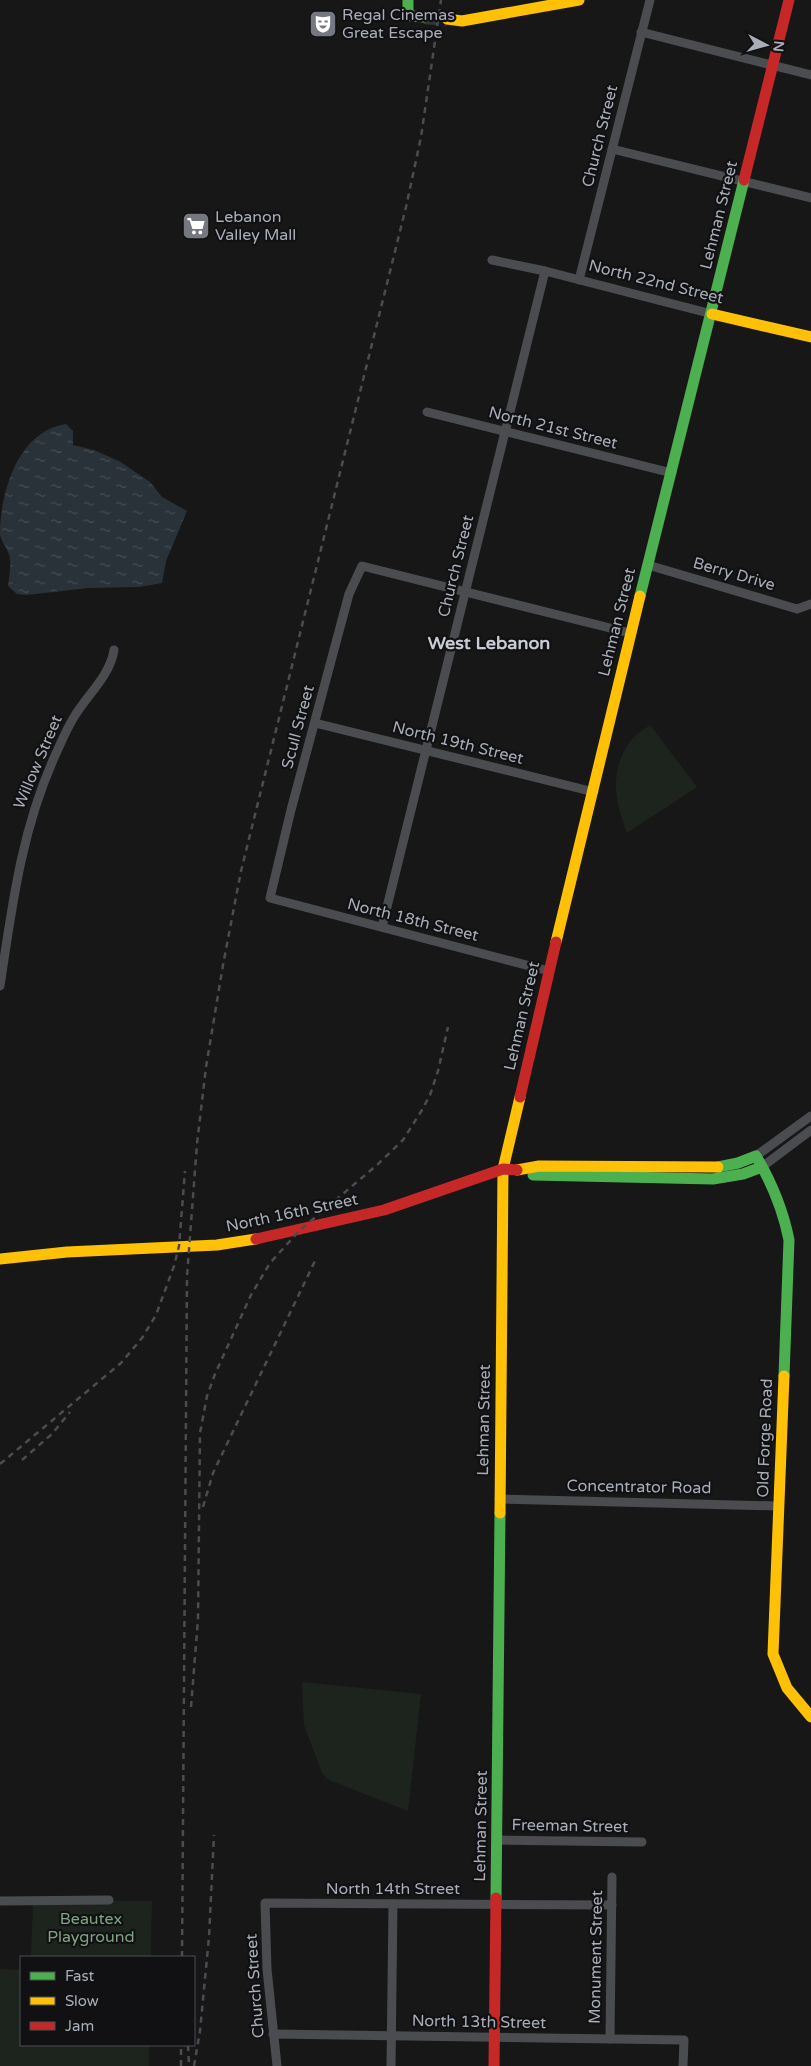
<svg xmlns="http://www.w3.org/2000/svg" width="811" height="2066" font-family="'Varela Round',sans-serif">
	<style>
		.green { fill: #1d241e }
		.water { fill: url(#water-ripples) }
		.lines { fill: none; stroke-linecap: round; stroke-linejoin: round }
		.secondary-tunnel { stroke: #343537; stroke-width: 14; stroke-dasharray: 14 7; stroke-linecap: butt }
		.street { stroke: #4b4c50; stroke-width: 9 }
		.fast { stroke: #4caf50; stroke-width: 11 }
		.slow { stroke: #ffc107; stroke-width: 11 }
		.jam { stroke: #c62828; stroke-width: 11 }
		.rail { stroke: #4b4c4f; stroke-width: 2.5; stroke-dasharray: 6 5; stroke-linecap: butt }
		.labels { text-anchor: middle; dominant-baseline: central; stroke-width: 4.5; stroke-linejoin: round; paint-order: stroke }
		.poi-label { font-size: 16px; fill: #a8adb8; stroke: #111113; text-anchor: start }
		.street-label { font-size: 16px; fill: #a8adb8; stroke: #111113 }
		.park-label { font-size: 16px; fill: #7fa381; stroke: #111113 }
		.neighbourhood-label { font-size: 18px; font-weight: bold; fill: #c9ccd4; stroke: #111113 }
	</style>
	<defs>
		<pattern id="water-ripples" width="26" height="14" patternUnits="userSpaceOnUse" patternTransform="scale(1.25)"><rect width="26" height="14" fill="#2a3239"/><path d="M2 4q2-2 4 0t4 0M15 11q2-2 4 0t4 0" fill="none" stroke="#464d54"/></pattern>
	</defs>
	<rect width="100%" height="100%" fill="#171717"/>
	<!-- green -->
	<g class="green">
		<path d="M650 725 697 787 627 833C615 801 609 773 629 743 633 736 643 730 650 725Z"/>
		<polygon points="302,1682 421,1694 408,1811 329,1780 322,1773 304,1725"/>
		<polygon points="33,1900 152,1901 151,1957 31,1957"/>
		<polygon points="0,1969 21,1970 21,2045 149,2045 149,2066 0,2066"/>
	</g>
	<!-- water -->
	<path class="water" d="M66 424 73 431V445L94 450 119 461 150 482 162 497 187 511 166 561 162 583 139 587 88 588 26 595 17 594 8 586C9 578 11 568 10 560 10 551 2 544 0 535 0 492 18 431 66 424Z"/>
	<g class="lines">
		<!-- secondary-tunnel -->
		<polyline class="secondary-tunnel" points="424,17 447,19"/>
		<!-- street -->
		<g class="street">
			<polyline points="641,32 811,75"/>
			<polyline points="612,149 811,198"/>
			<polyline points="492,260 545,271 712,314"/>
			<polyline points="579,280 650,0"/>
			<polyline points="427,412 672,473"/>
			<polyline points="648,565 797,609 811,604"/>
			<polyline points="315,723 594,792"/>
			<polyline points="382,927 545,271"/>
			<polyline points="549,971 270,898 291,810 349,594 362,566 630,633"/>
			<path d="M0 986C12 907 21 832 54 758 60 745 66 730 74 717 87 695 110 676 114 650"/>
			<polyline points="756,1156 811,1116"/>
			<polyline points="762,1167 811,1130"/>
			<polyline points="499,1499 778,1506"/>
			<polyline points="497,1840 642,1842"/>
			<polyline points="0,1901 109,1900"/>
			<polyline points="273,2034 684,2040 683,2066"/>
			<polyline points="610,2039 612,1877"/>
			<polyline points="277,2066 267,1969 265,1903 612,1905"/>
			<polyline points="391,2066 393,1904"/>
		</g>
		<!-- fast -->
		<g class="fast">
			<polyline points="408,0 408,11 411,16 424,17"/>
			<polyline points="640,596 744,180"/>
			<path d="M718 1167 738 1163 756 1156C772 1183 783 1210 789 1240L784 1376"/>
			<polyline points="533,1175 713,1179 743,1174 762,1167"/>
			<polyline points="496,1898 500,1513"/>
		</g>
		<!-- slow -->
		<g class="slow">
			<polyline points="447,19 462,21 579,0"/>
			<polyline points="712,314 811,337"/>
			<polyline points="556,942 640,596"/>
			<polyline points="517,1170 539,1166 718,1167"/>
			<polyline points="0,1259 67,1252 217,1245 256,1239"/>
			<polyline points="784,1376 773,1654 787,1688 811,1717"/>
			<polyline points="500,1513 503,1169 520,1097"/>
		</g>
		<!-- jam -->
		<g class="jam">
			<polyline points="744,180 789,0"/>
			<polyline points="520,1097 556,942"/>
			<polyline points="256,1239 384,1210 503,1169 517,1170"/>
			<polyline points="494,2066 496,1898"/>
		</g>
		<!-- rail -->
		<g class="rail">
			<polyline points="22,1460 52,1434 70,1412"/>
			<polyline points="0,1464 121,1363 142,1338 156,1315 174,1266 179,1246 185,1171"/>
			<polyline points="203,1507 213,1473 315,1261"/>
			<polyline points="191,1707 198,1619 200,1433 207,1396 215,1374 251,1295 270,1263 299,1231 377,1165 403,1140 422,1110 430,1095 438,1071 448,1027"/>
			<polyline points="182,1957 187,1276 197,1144 206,1067 223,965 241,871 406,207 421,137 441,0"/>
			<polyline points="188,2045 189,2065"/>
			<polyline points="181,2066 181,2045"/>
			<polyline points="194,2066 200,2031 209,1937 214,1835"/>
		</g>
	</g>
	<!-- icons -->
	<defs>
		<g id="theatre-square" transform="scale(1.4375)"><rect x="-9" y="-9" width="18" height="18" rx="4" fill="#757880" stroke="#111113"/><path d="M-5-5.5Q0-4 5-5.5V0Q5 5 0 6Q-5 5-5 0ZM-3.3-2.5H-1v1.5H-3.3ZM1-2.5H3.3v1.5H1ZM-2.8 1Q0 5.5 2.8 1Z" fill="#fff"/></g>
		<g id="supermarket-square" transform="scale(1.4375)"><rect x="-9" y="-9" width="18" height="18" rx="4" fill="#757880" stroke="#111113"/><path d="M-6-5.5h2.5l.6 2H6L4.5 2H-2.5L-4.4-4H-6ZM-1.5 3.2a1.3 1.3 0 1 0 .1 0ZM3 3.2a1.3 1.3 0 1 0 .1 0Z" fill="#fff"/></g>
	</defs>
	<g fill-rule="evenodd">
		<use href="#theatre-square" x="323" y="24"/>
		<use href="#supermarket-square" x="196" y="226"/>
	</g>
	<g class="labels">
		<!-- poi labels -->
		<g class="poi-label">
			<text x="342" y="15">Regal Cinemas<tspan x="342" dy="18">Great Escape</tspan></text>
			<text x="215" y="217">Lebanon<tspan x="215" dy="18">Valley Mall</tspan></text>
		</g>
		<!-- street labels -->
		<g class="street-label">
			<text transform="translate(600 136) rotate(-76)">Church Street</text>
			<text transform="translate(719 215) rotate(-76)">Lehman Street</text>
			<text transform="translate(656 282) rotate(14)">North 22nd Street</text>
			<text transform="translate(553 428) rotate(14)">North 21st Street</text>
			<text transform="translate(456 566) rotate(-76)">Church Street</text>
			<text transform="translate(734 574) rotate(16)">Berry Drive</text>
			<text transform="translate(617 622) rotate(-76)">Lehman Street</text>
			<text transform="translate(298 727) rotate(-75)">Scull Street</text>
			<text transform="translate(458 743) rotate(14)">North 19th Street</text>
			<text transform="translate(38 762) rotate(-67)">Willow Street</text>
			<text transform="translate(413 920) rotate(14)">North 18th Street</text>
			<text transform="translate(522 1016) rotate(-77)">Lehman Street</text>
			<text transform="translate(292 1213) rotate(-12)">North 16th Street</text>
			<text transform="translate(484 1420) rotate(-89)">Lehman Street</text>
			<text transform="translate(765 1438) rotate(-88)">Old Forge Road</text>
			<text transform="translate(639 1487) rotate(1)">Concentrator Road</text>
			<text transform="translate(481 1826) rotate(-89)">Lehman Street</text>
			<text transform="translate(570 1826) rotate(1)">Freeman Street</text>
			<text x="393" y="1889">North 14th Street</text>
			<text transform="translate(596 1957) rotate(-89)">Monument Street</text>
			<text transform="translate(255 1986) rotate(-94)">Church Street</text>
			<text transform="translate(479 2022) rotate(1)">North 13th Street</text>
		</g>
		<!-- park labels -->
		<g class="park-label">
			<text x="91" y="1919">Beautex<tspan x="91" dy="18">Playground</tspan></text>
		</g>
		<!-- neighbourhood labels -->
		<g class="neighbourhood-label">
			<text x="489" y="643">West Lebanon</text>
		</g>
	</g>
	<!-- legend -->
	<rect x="20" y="1956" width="175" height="90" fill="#111113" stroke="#4d4f55"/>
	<rect x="30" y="1972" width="25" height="8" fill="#4caf50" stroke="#4d4f55"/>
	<text x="65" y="1981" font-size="15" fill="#a8adb8">Fast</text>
	<rect x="30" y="1997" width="25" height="8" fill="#ffc107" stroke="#4d4f55"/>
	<text x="65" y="2006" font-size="15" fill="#a8adb8">Slow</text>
	<rect x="30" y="2022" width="25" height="8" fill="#c62828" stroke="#4d4f55"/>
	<text x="65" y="2031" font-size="15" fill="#a8adb8">Jam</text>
	<!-- north arrow -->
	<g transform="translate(766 45) rotate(96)" stroke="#111113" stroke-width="4" paint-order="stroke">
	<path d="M0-4L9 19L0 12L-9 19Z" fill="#a8adb8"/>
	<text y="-8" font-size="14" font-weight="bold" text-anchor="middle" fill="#a8adb8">N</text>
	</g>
</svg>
